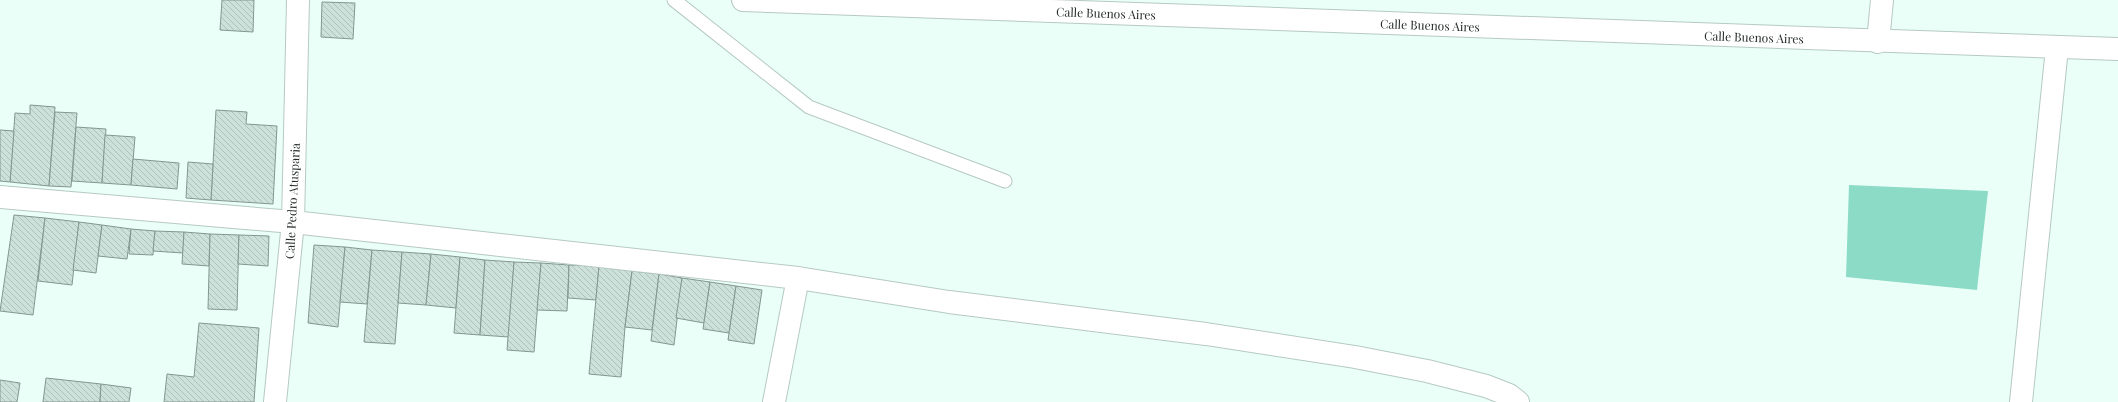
<svg xmlns="http://www.w3.org/2000/svg" width="2118" height="402" font-family="'Playfair Display',serif">
	<style>
		.green { fill: #8cdbc6 }
		.building { fill: url(#building-back-hatch); stroke: #849691 }
		.lines { fill: none; stroke-linecap: round; stroke-linejoin: round }
		.lane-casing { stroke: #b6c9c3; stroke-width: 15 }
		.street-casing { stroke: #b6c9c3; stroke-width: 24 }
		.lane { stroke: #fff; stroke-width: 13 }
		.street { stroke: #fff; stroke-width: 22 }
		.labels { text-anchor: middle; dominant-baseline: central; stroke-width: 3.5; stroke-linejoin: round; paint-order: stroke }
		.street-label { font-size: 12px; fill: #262d2b; stroke: #fff }
	</style>
	<defs>
		<pattern id="building-back-hatch" width="6" height="6" patternUnits="userSpaceOnUse"><rect width="6" height="6" fill="#cde1db"/><path d="M-1 5l2 2M0 0l6 6M5-1l2 2" fill="none" stroke="#b0c1bc"/></pattern>
	</defs>
	<rect width="100%" height="100%" fill="#ebfff9"/>
	<!-- green -->
	<polygon class="green" points="1849,185 1988,191 1977,290 1846,277"/>
	<!-- building -->
	<g class="building">
		<polygon points="222,0 254,0 253,32 220,30"/>
		<polygon points="322,2 355,3 353,39 321,37"/>
		<polygon points="30,105 55,107 49,186 10,182 15,113 30,114"/>
		<polygon points="216,110 247,112 246,124 277,126 273,204 211,200"/>
		<polygon points="55,112 77,113 71,187 49,186"/>
		<polygon points="76,127 106,129 102,183 72,181"/>
		<polygon points="0,130 14,131 10,182 0,181"/>
		<polygon points="105,135 135,137 131,185 102,183"/>
		<polygon points="133,159 179,163 177,189 131,185"/>
		<polygon points="188,162 213,164 211,200 186,198"/>
		<polygon points="14,215 45,218 33,315 0,311"/>
		<polygon points="45,218 79,222 72,285 38,281"/>
		<polygon points="79,222 102,225 96,273 73,270"/>
		<polygon points="102,225 131,229 127,259 98,256"/>
		<polygon points="131,229 155,231 153,255 129,254"/>
		<polygon points="155,231 184,232 183,253 153,251"/>
		<polygon points="184,232 210,234 209,266 182,264"/>
		<polygon points="210,234 239,235 237,310 208,309"/>
		<polygon points="239,235 269,236 268,266 238,264"/>
		<polygon points="314,245 345,247 338,327 308,323"/>
		<polygon points="345,247 372,250 367,304 340,302"/>
		<polygon points="372,250 402,252 395,344 364,342"/>
		<polygon points="402,252 431,254 426,305 398,303"/>
		<polygon points="431,254 460,257 456,308 426,305"/>
		<polygon points="460,257 485,260 480,335 454,333"/>
		<polygon points="485,260 514,262 509,337 480,335"/>
		<polygon points="514,262 541,263 534,352 507,350"/>
		<polygon points="541,263 569,265 567,311 537,310"/>
		<polygon points="569,265 599,266 596,300 568,298"/>
		<polygon points="599,266 632,271 625,327 621,377 589,374"/>
		<polygon points="632,271 659,274 652,330 625,327"/>
		<polygon points="659,274 682,278 674,345 651,341"/>
		<polygon points="682,278 710,282 704,323 676,318"/>
		<polygon points="710,282 736,286 729,333 703,329"/>
		<polygon points="736,286 762,290 754,344 728,340"/>
		<polygon points="199,323 259,328 254,402 164,402 167,374 194,377"/>
		<polygon points="46,378 101,384 100,402 43,402"/>
		<polygon points="0,380 20,383 17,402 0,402"/>
		<polygon points="101,384 131,388 129,402 100,402"/>
	</g>
	<g class="lines">
		<!-- lane casing -->
		<g class="lane-casing">
			<polyline id="lane" points="674,0 809,107 1005,181"/>
		</g>
		<!-- street casing -->
		<g class="street-casing">
			<g id="street">
				<polyline points="743,0 2118,49"/>
				<polyline points="1878,42 1882,0"/>
				<polyline points="0,197 293,222 798,278 949,302 1206,334 1355,357 1427,371 1486,386 1509,395 1518,402"/>
				<polyline points="275,402 293,222 298,0"/>
				<polyline points="774,402 798,278"/>
				<polyline points="2021,402 2057,48"/>
			</g>
		</g>
		<!-- lane -->
		<use href="#lane" class="lane"/>
		<!-- street -->
		<use href="#street" class="street"/>
	</g>
	<g class="labels">
		<!-- street labels -->
		<g class="street-label">
			<text transform="translate(1106 13) rotate(2)">Calle Buenos Aires</text>
			<text transform="translate(1430 25) rotate(2)">Calle Buenos Aires</text>
			<text transform="translate(1754 37) rotate(2)">Calle Buenos Aires</text>
			<text transform="translate(292 201) rotate(-87)">Calle Pedro Atusparia</text>
		</g>
	</g>
</svg>
